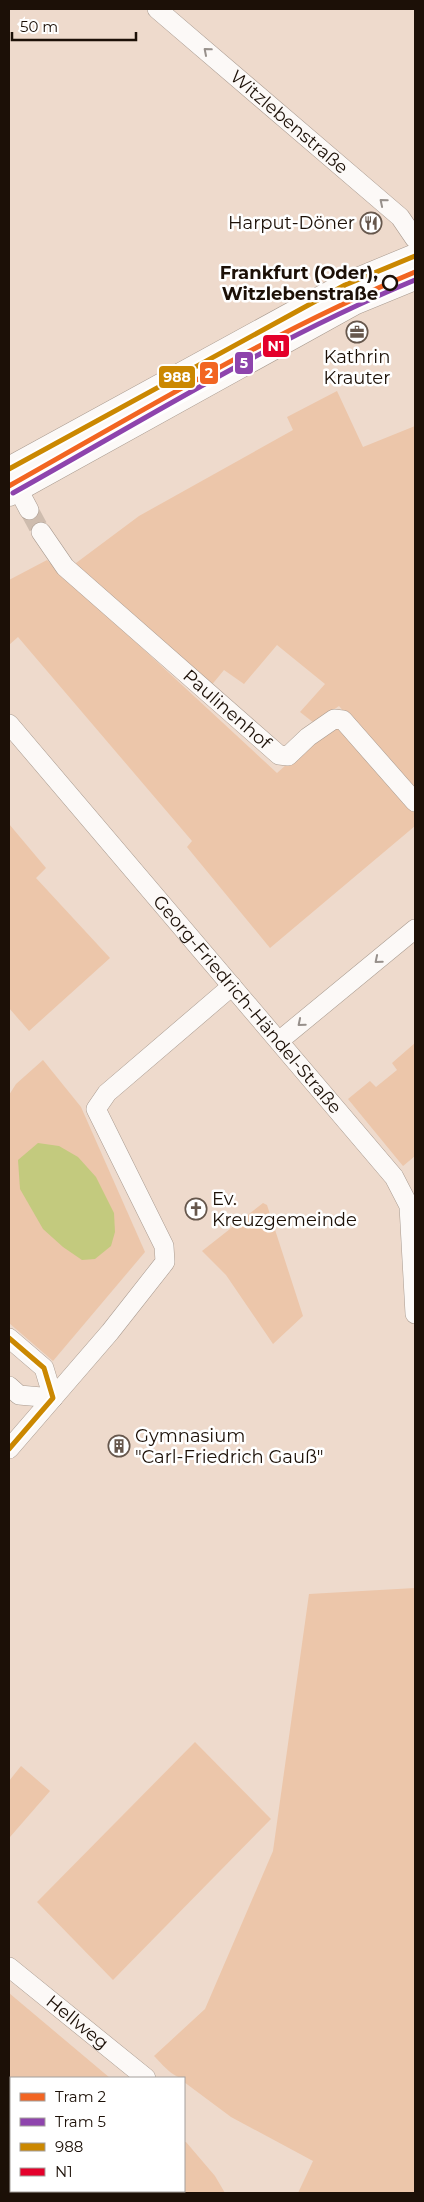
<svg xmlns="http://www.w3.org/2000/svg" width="424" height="2202" font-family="Montserrat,sans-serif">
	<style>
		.green { fill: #ecc6aa }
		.water { fill: #c3ca7e }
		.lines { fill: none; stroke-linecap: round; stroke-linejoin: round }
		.minor-tunnel { stroke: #cebcae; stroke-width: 19; stroke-dasharray: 19 9; stroke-linecap: butt }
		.minor-casing { stroke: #a89a8f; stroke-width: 20 }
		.tertiary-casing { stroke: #a89a8f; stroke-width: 25 }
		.minor { stroke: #fcf9f7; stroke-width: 19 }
		.tertiary { stroke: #fcf9f7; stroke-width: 24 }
		.bus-1-casing { stroke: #fff; stroke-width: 9 }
		.bus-2-casing { stroke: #fff; stroke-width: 9 }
		.bus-1 { stroke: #cb8801; stroke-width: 5 }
		.bus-2 { stroke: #e4002b; stroke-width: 5 }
		.tram-1-casing { stroke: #fff; stroke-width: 9 }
		.tram-2-casing { stroke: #fff; stroke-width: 9 }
		.tram-1 { stroke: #f26522; stroke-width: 5 }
		.tram-2 { stroke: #8e44ad; stroke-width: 5 }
		.oneway { stroke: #97908b }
		.stop-dot { fill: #fff; stroke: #1c1007; stroke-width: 2.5 }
		.labels { text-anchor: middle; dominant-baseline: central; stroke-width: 5; stroke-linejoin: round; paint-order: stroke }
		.street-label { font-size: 18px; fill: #1c1007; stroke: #fff }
		.poi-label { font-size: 18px; fill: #1c1007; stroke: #fff; text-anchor: start }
		.stop-label { font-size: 18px; font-weight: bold; fill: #1c1007; stroke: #fff; text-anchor: end }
		.line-badge { stroke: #fff; stroke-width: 2 }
		.badge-label { font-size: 14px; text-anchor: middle; font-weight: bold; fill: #fff }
	</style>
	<rect width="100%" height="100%" fill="#eedacc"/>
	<!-- green -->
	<g class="green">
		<polygon points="337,391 363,447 415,426 415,794 339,706 314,723 300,712 325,684 277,645 244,684 224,670 210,687 72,566 139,516 293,430 287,417"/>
		<polygon points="47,560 277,773 333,723 415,809 415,826 270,948 187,847 192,841 18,637 9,645 9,580"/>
		<polygon points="9,824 46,868 36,878 110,958 29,1031 9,1008"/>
		<polygon points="415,1043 415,1156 403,1166 348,1099 370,1081 376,1087 397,1070 392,1063"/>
		<polygon points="43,1060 81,1107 145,1252 53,1361 9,1323 9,1095 16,1084"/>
		<polygon points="263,1203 267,1205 303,1316 273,1344 226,1275 202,1251"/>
		<path d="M415 1588V2193H298L313 2161 231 2117 184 2082V2078C173 2078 162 2064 154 2056L205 2009 273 1851 309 1594Z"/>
		<polygon points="195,1742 271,1819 113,1980 37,1902"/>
		<polygon points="21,1766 50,1791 10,1837 9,1835 9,1781"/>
		<polygon points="9,1993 110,2078 11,2078 11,2191 184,2191 184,2142 186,2142 215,2176 225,2193 9,2193"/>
	</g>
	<!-- water -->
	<polygon class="water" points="38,1143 59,1146 78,1157 96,1177 114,1213 115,1232 111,1246 95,1259 82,1260 63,1247 43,1229 20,1189 18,1160"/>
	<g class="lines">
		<!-- minor-tunnel -->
		<polyline class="minor-tunnel" points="29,510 41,532"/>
		<!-- minor casing -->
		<g class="minor-casing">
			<g id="minor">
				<path id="s1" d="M157 9 400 217 415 239"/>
				<polyline points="12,478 29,510"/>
				<path id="s2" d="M41 532 65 567 279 755 288 756 308 737 334 719 343 720 415 802"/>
				<path id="s3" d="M9 724 394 1177 409 1206 415 1314"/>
				<polyline points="279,1041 415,929"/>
				<polyline points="9,1338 44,1368 53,1398"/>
				<polyline points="9,1386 19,1395 53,1398"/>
				<polyline points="9,1449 110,1332 165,1262 164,1246 96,1109 107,1093 232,986"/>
				<path id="s4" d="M9 1967 146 2078"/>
			</g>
		</g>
		<!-- tertiary casing -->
		<g class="tertiary-casing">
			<g id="tertiary">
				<polyline points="9,469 345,285 415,256"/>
				<polyline points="9,494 354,303 415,278"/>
			</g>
		</g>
		<!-- minor -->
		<use href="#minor" class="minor"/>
		<!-- tertiary -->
		<use href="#tertiary" class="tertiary"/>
		<!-- bus-1 casing -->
		<g class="bus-1-casing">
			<g id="bus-1">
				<polyline points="9,469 345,285 415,256"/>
				<polyline points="9,1338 44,1368 53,1398 9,1449"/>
			</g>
		</g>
		<!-- bus-2 casing -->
		<g class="bus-2-casing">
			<polyline id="bus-2" points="9,494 354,303 415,278"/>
		</g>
		<!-- bus-1 -->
		<use href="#bus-1" class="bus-1"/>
		<!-- bus-2 -->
		<use href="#bus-2" class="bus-2"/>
		<!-- tram-1 casing -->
		<g class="tram-1-casing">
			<path id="tram-1" d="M9 486C142 411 274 331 415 272"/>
		</g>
		<!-- tram-2 casing -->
		<g class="tram-2-casing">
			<path id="tram-2" d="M13 493C145 419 275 338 415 280"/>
		</g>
		<!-- tram-1 -->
		<use href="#tram-1" class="tram-1"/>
		<!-- tram-2 -->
		<use href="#tram-2" class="tram-2"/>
	</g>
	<!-- one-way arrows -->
	<defs><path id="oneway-chevron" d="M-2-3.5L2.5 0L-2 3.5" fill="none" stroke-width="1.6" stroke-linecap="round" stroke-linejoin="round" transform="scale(1.25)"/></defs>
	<g class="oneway">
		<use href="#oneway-chevron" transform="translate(207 51) rotate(-139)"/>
		<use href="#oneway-chevron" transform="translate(383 202) rotate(-140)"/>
		<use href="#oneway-chevron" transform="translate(378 960) rotate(140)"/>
		<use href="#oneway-chevron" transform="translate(301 1023) rotate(140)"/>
	</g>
	<!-- icons -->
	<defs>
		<g id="restaurant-ring" transform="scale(1.125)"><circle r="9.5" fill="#fff" stroke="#66574c" stroke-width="1.5"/><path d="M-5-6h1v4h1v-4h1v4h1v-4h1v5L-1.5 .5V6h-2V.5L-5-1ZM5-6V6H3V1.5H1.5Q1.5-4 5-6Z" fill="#66574c"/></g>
		<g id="office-ring" transform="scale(1.125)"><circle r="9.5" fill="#fff" stroke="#66574c" stroke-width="1.5"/><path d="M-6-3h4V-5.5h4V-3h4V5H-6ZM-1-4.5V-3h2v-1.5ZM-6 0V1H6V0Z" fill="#66574c"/></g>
		<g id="church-ring" transform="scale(1.125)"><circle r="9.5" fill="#fff" stroke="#66574c" stroke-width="1.5"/><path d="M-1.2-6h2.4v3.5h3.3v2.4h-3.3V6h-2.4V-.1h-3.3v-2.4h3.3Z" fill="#66574c"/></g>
		<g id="building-ring" transform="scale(1.125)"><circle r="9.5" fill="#fff" stroke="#66574c" stroke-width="1.5"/><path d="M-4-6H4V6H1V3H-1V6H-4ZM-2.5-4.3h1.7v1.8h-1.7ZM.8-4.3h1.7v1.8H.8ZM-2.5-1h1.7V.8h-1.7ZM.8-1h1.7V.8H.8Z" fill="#66574c"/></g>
	</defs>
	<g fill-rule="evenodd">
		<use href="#restaurant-ring" x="371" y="223"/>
		<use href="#office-ring" x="357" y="332"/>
		<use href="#church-ring" x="196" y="1209"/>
		<use href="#building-ring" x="119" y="1446"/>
	</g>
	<!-- markers -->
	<circle class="stop-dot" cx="390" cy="283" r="7"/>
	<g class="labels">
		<!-- street labels -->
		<g class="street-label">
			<text stroke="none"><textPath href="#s1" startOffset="174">Witzlebenstraße</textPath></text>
			<text stroke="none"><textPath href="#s2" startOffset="258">Paulinenhof</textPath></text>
			<text stroke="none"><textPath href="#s3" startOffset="368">Georg-Friedrich-Händel-Straße</textPath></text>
			<text stroke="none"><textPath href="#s4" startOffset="88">Hellweg</textPath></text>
		</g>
		<!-- poi labels -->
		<g class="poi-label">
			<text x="355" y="223" text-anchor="end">Harput-Döner</text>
			<text x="357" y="357" text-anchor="middle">Kathrin<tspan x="357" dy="21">Krauter</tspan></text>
			<text x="212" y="1199">Ev.<tspan x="212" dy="21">Kreuzgemeinde</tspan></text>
			<text x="135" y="1436">Gymnasium<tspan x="135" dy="21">"Carl-Friedrich Gauß"</tspan></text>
		</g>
		<!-- stop labels -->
		<g class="stop-label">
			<text x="378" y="273">Frankfurt (Oder),<tspan x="378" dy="21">Witzlebenstraße</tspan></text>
		</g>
	</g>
	<g class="line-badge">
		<rect x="262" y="334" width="28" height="24" rx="5" fill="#e4002b"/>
		<rect x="234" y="351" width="20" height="24" rx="5" fill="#8e44ad"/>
		<rect x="199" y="361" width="20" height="24" rx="5" fill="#f26522"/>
		<rect x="158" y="365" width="38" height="24" rx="5" fill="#cb8801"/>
	</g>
	<g class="badge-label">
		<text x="276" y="351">N1</text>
		<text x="244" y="368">5</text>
		<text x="209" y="378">2</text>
		<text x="177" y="382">988</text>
	</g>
	<!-- border -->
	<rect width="424" height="2202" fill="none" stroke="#1c1007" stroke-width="20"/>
	<!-- legend -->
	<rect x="10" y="2077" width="175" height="115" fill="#ffffff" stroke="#a49f9c"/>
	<rect x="20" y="2093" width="25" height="8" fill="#f26522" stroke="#a49f9c"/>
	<text x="55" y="2102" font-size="15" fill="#1c1007">Tram 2</text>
	<rect x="20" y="2118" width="25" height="8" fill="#8e44ad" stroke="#a49f9c"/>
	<text x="55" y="2127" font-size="15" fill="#1c1007">Tram 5</text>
	<rect x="20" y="2143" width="25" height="8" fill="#cb8801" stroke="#a49f9c"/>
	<text x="55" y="2152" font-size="15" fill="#1c1007">988</text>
	<rect x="20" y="2168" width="25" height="8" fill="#e4002b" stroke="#a49f9c"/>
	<text x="55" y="2177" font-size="15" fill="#1c1007">N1</text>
	<!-- scale -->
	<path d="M12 32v8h124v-8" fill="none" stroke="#1c1007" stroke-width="2.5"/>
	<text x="20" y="32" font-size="15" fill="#1c1007" stroke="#ffffff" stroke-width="4" paint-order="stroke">50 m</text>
</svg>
